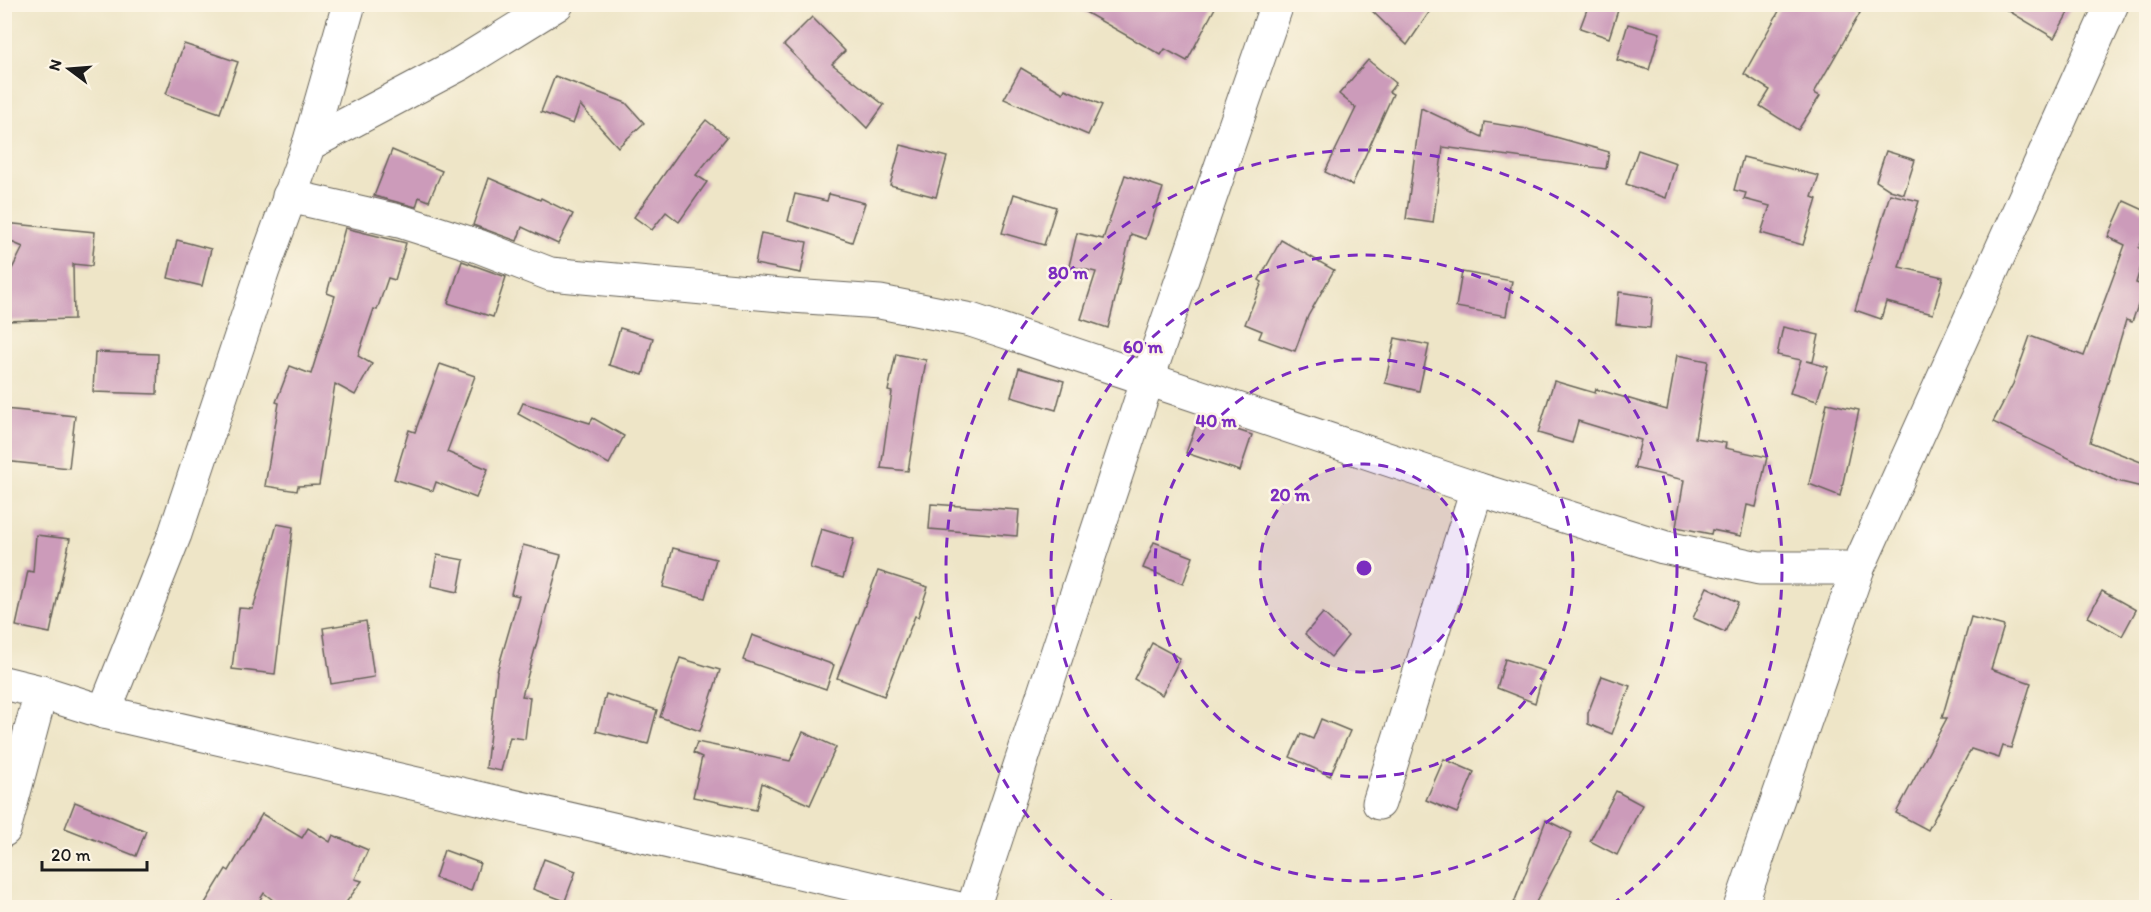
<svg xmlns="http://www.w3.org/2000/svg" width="2151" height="912" font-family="Itim,sans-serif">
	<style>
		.building { fill: #cc9bba }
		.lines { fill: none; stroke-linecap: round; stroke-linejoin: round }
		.street-casing { stroke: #666258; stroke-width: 35 }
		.street { stroke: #fff; stroke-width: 33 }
		.ring { fill: none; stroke: #7b2cbf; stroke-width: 3; stroke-dasharray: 10 8 }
		.centre { fill: #7b2cbf; stroke: #fcf5e5; stroke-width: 3 }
		.ring-label { font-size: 18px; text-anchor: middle; font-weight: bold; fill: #7b2cbf; stroke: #fcf5e5; stroke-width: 5; stroke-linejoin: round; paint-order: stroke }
	</style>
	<rect width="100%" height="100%" fill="#fcf5e5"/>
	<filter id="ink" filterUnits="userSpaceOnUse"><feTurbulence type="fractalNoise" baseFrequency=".0167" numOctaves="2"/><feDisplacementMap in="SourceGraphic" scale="12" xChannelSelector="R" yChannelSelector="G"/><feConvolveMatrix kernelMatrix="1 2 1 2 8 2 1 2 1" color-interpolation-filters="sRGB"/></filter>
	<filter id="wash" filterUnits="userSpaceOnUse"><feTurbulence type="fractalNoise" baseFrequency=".008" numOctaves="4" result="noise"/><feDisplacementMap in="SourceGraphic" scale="24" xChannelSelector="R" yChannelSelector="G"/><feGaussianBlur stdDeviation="1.35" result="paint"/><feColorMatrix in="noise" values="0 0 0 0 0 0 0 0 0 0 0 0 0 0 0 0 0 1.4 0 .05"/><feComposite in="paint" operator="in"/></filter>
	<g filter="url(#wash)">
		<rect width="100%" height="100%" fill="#eee5c7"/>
		<g id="blocks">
			<!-- building -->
			<g class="building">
				<polygon points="1071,4 1217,4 1187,61 1165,49 1161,55"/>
				<polygon points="1365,4 1435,4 1407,45"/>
				<polygon points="1589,4 1620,4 1609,38 1580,28"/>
				<polygon points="1783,4 1846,4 1860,13 1814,93 1820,96 1798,130 1760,106 1770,90 1744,74"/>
				<polygon points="1997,4 2073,4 2054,38"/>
				<polygon points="812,17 845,51 832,64 884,105 867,128 784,45"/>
				<polygon points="1628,24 1660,33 1649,70 1617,60"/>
				<polygon points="184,44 238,62 220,113 166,94"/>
				<polygon points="1368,60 1396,83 1389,92 1393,94 1352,185 1325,172 1356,108 1339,94"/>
				<polygon points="1021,68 1063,93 1065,89 1102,105 1088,135 1004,99"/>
				<polygon points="555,76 626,103 644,123 618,147 580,105 573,124 541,112"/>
				<polygon points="1421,108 1482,137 1484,122 1527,129 1609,152 1606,169 1443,147 1433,223 1406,219"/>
				<polygon points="706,120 727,137 696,175 707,182 679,222 666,212 652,230 634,217 679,153"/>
				<polygon points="901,145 947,157 936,197 890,185"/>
				<polygon points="392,150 442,171 429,201 419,197 416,207 374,196"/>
				<polygon points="1638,150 1676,163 1666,198 1626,184"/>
				<polygon points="1886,151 1915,160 1904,194 1890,190 1876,181"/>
				<polygon points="1743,157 1819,176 1812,197 1817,199 1803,245 1761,233 1770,206 1744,199 1746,193 1734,190"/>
				<polygon points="1125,175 1163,188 1146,239 1131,234 1108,328 1081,319 1096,272 1069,266 1077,233 1103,239"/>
				<polygon points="489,178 540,200 541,198 573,214 558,244 522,227 517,241 473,225"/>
				<polygon points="795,194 827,201 829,194 865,203 852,242 788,221"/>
				<polygon points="1014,194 1056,207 1044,245 1002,233"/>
				<polygon points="1890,194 1919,201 1899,267 1943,277 1933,314 1886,302 1881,319 1855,310"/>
				<polygon points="2124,201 2146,211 2146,231 2139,248 2146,250 2136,283 2145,286 2132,322 2126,320 2090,442 2146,464 2146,488 2117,481 1993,422 2013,384 2030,336 2084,356 2125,245 2108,237"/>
				<polygon points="4,223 95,232 92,266 73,264 74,319 4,321 4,285 23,247 4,239"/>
				<polygon points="345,228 406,243 395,280 388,278 377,310 374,309 358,356 372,364 355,395 335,384 319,485 298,486 297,491 265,486 279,403 276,402 290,366 311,374 335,296 327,293"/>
				<polygon points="761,233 807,242 801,273 755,264"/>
				<polygon points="177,240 211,249 202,286 168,278"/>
				<polygon points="1281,240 1334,270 1308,316 1295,351 1259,338 1262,331 1245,324 1262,282 1259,280"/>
				<polygon points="462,261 506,277 493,317 448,303"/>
				<polygon points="1462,272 1512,281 1506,316 1456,307"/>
				<polygon points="1619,292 1653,297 1650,328 1616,324"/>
				<polygon points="1783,327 1819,335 1813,362 1806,361 1828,367 1817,401 1790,393 1801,360 1777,355"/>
				<polygon points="620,328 653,338 643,375 609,365"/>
				<polygon points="1395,338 1429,345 1419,391 1385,383"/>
				<polygon points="95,352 158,354 157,394 93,392"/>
				<polygon points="896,354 926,360 908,471 881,468 892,392 888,391"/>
				<polygon points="1677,355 1708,361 1695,438 1726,443 1725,448 1767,457 1756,507 1747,505 1741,536 1712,530 1711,534 1676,527 1684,480 1634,468 1641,440 1578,421 1572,443 1538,433 1554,381 1595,393 1596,389 1667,410"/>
				<polygon points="440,364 475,376 447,452 488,469 476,498 436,482 433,491 394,479 409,430 415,432"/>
				<polygon points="1019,368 1064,381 1056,410 1011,397"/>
				<polygon points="523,403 590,423 593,418 624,436 609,464 518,414"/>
				<polygon points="1827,403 1859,410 1840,496 1809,484"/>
				<polygon points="4,409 75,416 69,468 4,461"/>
				<polygon points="1199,417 1252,435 1240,471 1186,453"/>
				<polygon points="931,504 1019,510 1017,536 929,529"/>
				<polygon points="277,524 293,527 275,674 232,669 239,608 253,609"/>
				<polygon points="821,529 854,539 843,578 810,568"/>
				<polygon points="36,535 70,539 50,633 16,626 28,571 33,572"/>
				<polygon points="1154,542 1193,557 1183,584 1143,568"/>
				<polygon points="523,545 561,555 522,696 530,697 525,739 510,737 501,771 486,768 497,672 519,596 511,594"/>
				<polygon points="673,548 716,559 705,598 663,587"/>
				<polygon points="437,555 464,560 458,592 431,586"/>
				<polygon points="878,571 928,587 918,617 915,616 884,696 837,678"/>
				<polygon points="1707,587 1738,602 1725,632 1693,618"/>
				<polygon points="2102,591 2136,610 2122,636 2088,617"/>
				<polygon points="1323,613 1348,636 1331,657 1305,634"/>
				<polygon points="1971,617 2004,626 1991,669 2031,683 2011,748 2003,746 1999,758 1971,749 1928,830 1896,813 1947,718 1942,718"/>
				<polygon points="366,621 374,677 331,684 323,628"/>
				<polygon points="752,635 834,665 826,689 743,660"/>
				<polygon points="1152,643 1180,658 1162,695 1134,679"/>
				<polygon points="680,658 720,670 700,731 660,717"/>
				<polygon points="1505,659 1544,671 1535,703 1497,688"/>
				<polygon points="1602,676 1630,686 1612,734 1588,724 1588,713"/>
				<polygon points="606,694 657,710 648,744 596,731"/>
				<polygon points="1321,719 1350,731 1330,776 1290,757 1301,734 1313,739"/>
				<polygon points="803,732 836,747 810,805 762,783 756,810 693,797 702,757 693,753 697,742 790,761"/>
				<polygon points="1444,759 1474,772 1457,813 1426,800"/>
				<polygon points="1616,791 1642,805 1617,855 1590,841"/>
				<polygon points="75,802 146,831 136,856 65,828"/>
				<polygon points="262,814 302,838 308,828 330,842 333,835 368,850 355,879 362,881 342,908 283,908 264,893 255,908 202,908 226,869 229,871"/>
				<polygon points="1546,820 1572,833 1533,908 1524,908 1514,903"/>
				<polygon points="444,850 480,863 471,891 435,878"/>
				<polygon points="544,859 576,871 565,901 533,889"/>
			</g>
		</g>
	</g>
	<g filter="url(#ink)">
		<use href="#blocks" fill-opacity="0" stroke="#666258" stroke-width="1.5"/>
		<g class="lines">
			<!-- street casing -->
			<g class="street-casing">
				<g id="street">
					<polyline points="309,144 349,4"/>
					<polyline points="289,196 403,222 478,246 550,274 792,296 880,302 971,320 1477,489 1379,803"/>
					<polyline points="1477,489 1663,547 1759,568 1858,568"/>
					<polyline points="4,683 41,692 104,712 956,908"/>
					<polyline points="104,712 175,534 263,270 309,144 460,64 557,4"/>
					<polyline points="4,830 41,692"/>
					<polyline points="973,908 1148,378 1277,4"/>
					<polyline points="1740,908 1858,568 2112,4"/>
				</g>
			</g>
			<!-- street -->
			<use href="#street" class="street"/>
		</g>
	</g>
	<!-- distance rings -->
	<circle cx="1364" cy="568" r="104" fill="#7b2cbf" fill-opacity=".12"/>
	<g class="ring">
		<circle cx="1364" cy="568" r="104"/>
		<circle cx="1364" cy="568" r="209"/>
		<circle cx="1364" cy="568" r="313"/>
		<path d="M1118 906A418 418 0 1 1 1610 906"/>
	</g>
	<circle cx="1364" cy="568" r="9" class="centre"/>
	<g class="ring-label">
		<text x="1068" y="279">80 m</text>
		<text x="1143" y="353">60 m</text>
		<text x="1216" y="427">40 m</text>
		<text x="1290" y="501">20 m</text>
	</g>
	<!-- margin -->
	<rect width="2151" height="912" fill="none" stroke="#fcf5e5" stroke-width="24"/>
	<!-- north arrow -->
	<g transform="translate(69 69) rotate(286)" stroke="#fcf5e5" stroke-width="4.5" paint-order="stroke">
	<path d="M0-4.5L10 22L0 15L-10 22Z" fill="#1c1c1c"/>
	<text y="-9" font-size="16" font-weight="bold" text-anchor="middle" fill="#1c1c1c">N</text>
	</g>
	<!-- scale -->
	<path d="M42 861v9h105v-9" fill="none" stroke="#1c1c1c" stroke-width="3"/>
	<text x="51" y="861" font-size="18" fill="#1c1c1c" stroke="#fcf5e5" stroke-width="4.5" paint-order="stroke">20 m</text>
</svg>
